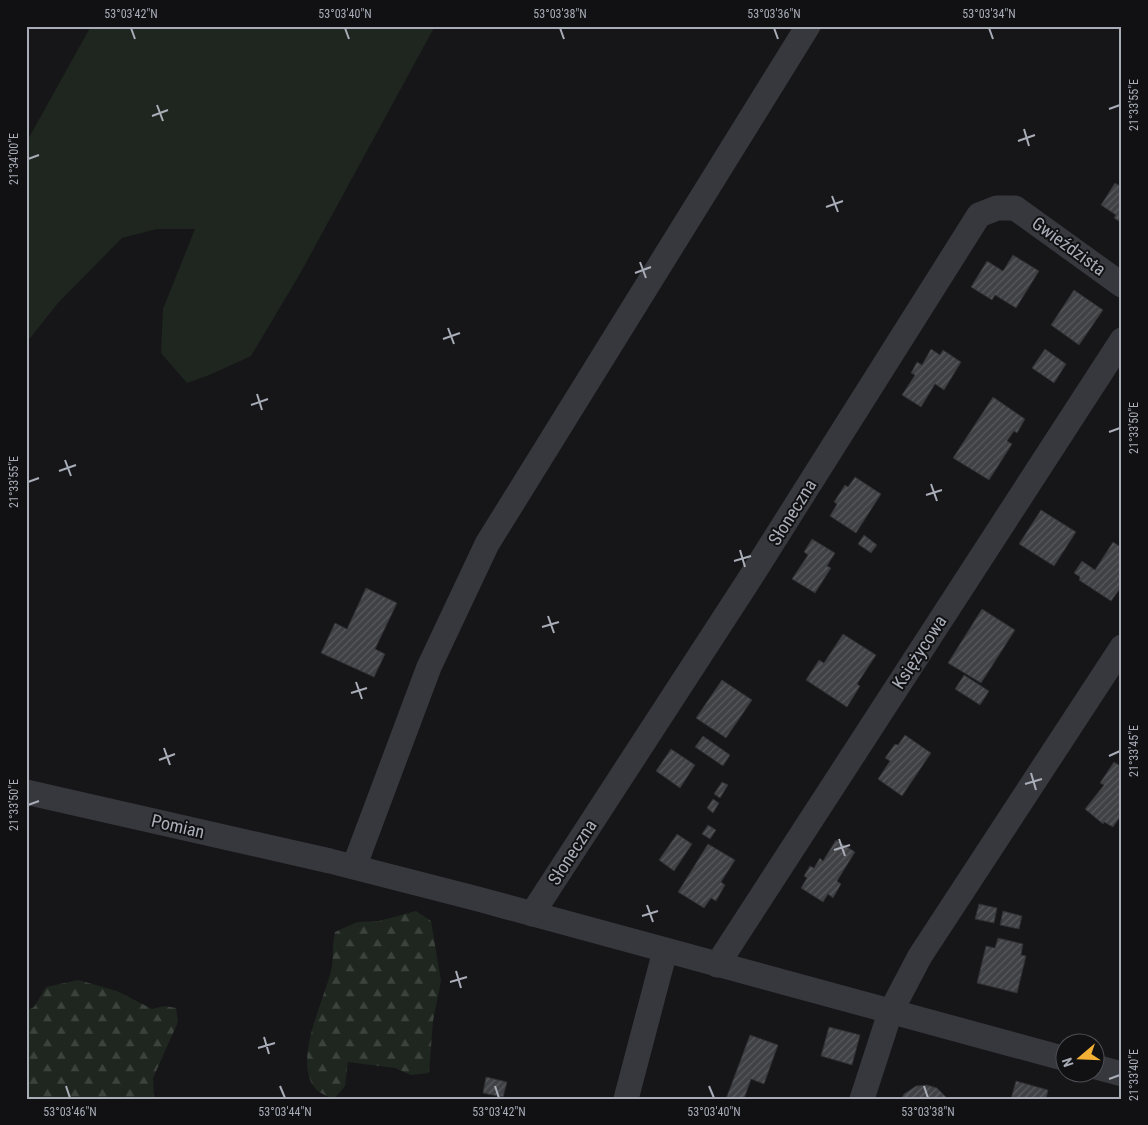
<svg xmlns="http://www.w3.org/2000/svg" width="1148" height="1125" font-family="'Roboto Condensed',sans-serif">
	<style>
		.grass { fill: #1e261f }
		.forest { fill: url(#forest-firs) }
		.building { fill: url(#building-hatch); stroke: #303034 }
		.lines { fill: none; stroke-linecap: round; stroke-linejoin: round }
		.minor { stroke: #37383d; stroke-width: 25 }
		.ticks { fill: none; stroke: #a8adb8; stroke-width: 2 }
		.labels { text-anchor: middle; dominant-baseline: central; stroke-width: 4; stroke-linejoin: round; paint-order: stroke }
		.street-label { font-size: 18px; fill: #a8adb8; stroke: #111113 }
		.neatline { fill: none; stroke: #a8adb8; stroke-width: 2 }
		.ticks-label { font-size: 12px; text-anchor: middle; fill: #a8adb8 }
	</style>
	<defs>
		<pattern id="forest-firs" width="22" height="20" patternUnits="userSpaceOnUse" patternTransform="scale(1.25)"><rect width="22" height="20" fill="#1e261f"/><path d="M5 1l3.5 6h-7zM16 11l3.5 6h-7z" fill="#3c433d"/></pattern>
		<pattern id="building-hatch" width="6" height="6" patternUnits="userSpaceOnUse" patternTransform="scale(1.25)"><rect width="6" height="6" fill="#404145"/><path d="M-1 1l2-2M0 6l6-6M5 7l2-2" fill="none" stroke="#595a5e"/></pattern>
	</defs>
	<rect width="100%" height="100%" fill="#161618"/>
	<!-- grass -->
	<polygon class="grass" points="91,26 435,26 301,272 251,356 207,376 187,383 161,353 163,309 195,229 157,229 122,238 58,303 31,337 26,340 26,143"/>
	<!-- forest -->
	<g class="forest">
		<path d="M416 911 431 921 441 981 433 1021 429 1073 411 1075 395 1068 348 1062 345 1086 334 1099C328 1096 318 1093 314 1087 294 1058 323 1003 331 971 334 959 332 945 335 932L357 922 379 921Z"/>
		<polygon points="78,980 117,991 152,1009 164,1006 176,1008 178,1022 153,1078 154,1099 26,1099 26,1011 34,1007 46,987"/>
	</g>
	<!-- building -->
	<g class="building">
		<polygon points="1115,183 1122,187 1122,223 1114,218 1116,215 1101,205"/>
		<polygon points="1013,255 1039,271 1016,308 995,295 992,300 971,287 987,261 1003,271"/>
		<polygon points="1074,290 1103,310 1079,345 1051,325"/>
		<polygon points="931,349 940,355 943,350 961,362 944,390 935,384 921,407 902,395 915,375 911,373 917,362 922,365"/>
		<polygon points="1045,349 1066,364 1054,383 1032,368"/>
		<polygon points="993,397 1025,419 1017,433 1014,431 1007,441 1012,444 989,480 953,458"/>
		<polygon points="855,477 881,494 856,533 830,516 837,504 834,502 845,485 848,487"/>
		<polygon points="1041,510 1076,532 1054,566 1019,544"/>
		<polygon points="864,535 877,545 871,553 858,544"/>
		<polygon points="812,539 835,553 827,566 831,568 815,593 792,579 808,555 804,552"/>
		<polygon points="1113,542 1122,548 1122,586 1111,601 1079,580 1080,577 1074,573 1082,561 1095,570"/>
		<polygon points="366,588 397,603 375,649 385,654 374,677 321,653 335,623 347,629"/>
		<polygon points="982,609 1015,630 981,683 948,663"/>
		<polygon points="843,634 876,655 857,684 860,686 847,707 806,680 819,660 824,663"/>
		<polygon points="964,675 989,691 980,705 955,689"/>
		<polygon points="722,680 752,700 726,738 696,718"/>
		<polygon points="905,735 931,753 902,796 878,779 890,761 885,758 895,744 898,745"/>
		<polygon points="703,736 730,755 723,766 695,747"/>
		<polygon points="671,749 695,765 680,788 656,771"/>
		<polygon points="1114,762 1122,767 1122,814 1113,827 1104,822 1103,824 1085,809 1104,785 1100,783"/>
		<polygon points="722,782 728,785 720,798 714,794"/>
		<polygon points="713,799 719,803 713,813 707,808"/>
		<polygon points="708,825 716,830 710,839 702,834"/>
		<polygon points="677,834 692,844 674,871 659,860"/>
		<polygon points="836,840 855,852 837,881 841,884 833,898 828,894 823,902 801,888 807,878 804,876 810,866 814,868 820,858 823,861"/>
		<polygon points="708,844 735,860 721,882 725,885 716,901 711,898 704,908 678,892"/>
		<polygon points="979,904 997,908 994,923 975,919"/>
		<polygon points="1003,911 1022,916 1019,929 1000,925"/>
		<polygon points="998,938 1023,944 1021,955 1026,956 1017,993 977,983 986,946 995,948"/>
		<polygon points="829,1027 860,1035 852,1065 821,1056"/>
		<polygon points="750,1035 778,1045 764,1084 751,1079 744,1099 726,1099"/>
		<polygon points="486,1077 507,1082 503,1097 483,1093"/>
		<polygon points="1016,1081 1048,1090 1046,1099 1011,1099"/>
		<polygon points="927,1085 937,1088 948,1099 901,1099 904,1094 916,1086"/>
	</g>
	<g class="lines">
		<!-- minor -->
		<g class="minor">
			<polyline points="26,792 330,861 478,899 1066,1059"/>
			<polyline points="354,867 429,667 487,544 808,26"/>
			<polyline points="532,914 747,583 979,215 997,208 1015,208 1122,285"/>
			<polyline points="717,965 1122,340"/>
			<polyline points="1096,1067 1122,1074"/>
			<polyline points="626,1099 665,951"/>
			<polyline points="862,1099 890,1013 920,956 1122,647"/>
		</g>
	</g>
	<!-- ticks -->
	<path class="ticks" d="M131 28 135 39M345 28 349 39M560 28 564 39M774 28 778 39M989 28 993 39M157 105 163 121M1109 109 1120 105M152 116 168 110M1024 129 1029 146M1018 141 1035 135M28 159 39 155M832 196 838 212M826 207 843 201M640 262 646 278M635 273 651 267M448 328 454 344M443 339 460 333M257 394 262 410M251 405 268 399M1109 432 1120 428M65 460 71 476M59 471 76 465M28 482 39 478M931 484 937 501M926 495 942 490M740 550 745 567M734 561 751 556M548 616 554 633M542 627 559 622M356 682 362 699M351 693 367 688M164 748 170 765M1109 756 1120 751M159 760 175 754M1031 773 1036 790M1025 784 1042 779M28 805 39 801M839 839 845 856M834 850 850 845M647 905 653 922M642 916 658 911M456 971 461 988M450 982 467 977M264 1037 269 1054M258 1048 275 1043M1109 1079 1120 1075M66 1086 70 1098M280 1086 285 1098M495 1086 499 1098M709 1086 714 1098M924 1086 928 1098"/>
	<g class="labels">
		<!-- street labels -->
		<g class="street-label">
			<text transform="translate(1069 246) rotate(36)">Gwieździsta</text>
			<text transform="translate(792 512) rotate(-58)">Słoneczna</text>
			<text transform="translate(919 652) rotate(-57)">Księżycowa</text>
			<text transform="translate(178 826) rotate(13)">Pomian</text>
			<text transform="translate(572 852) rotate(-57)">Słoneczna</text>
		</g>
	</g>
	<!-- border -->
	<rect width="1148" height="1125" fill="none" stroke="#111113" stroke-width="55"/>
	<!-- north arrow -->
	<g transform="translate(1080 1058) rotate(251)"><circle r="24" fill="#111113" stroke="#4d4f55"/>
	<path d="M0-4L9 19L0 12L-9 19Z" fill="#f2b134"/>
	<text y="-8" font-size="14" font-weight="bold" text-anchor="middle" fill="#a8adb8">N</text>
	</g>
	<rect x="28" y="28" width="1092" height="1070" class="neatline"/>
	<g class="ticks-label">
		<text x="131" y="18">53°03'42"N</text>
		<text x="345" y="18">53°03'40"N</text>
		<text x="560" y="18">53°03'38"N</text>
		<text x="774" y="18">53°03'36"N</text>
		<text x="989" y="18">53°03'34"N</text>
		<text transform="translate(1134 105) rotate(-90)" y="4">21°33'55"E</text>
		<text transform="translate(14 159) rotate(-90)" y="4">21°34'00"E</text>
		<text transform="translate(1134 428) rotate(-90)" y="4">21°33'50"E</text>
		<text transform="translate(14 482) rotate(-90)" y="4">21°33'55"E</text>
		<text transform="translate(1134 751) rotate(-90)" y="4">21°33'45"E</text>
		<text transform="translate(14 805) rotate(-90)" y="4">21°33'50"E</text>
		<text transform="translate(1134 1075) rotate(-90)" y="4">21°33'40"E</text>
		<text x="70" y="1116">53°03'46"N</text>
		<text x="285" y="1116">53°03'44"N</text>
		<text x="499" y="1116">53°03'42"N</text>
		<text x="714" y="1116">53°03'40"N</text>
		<text x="928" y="1116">53°03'38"N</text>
	</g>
</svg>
